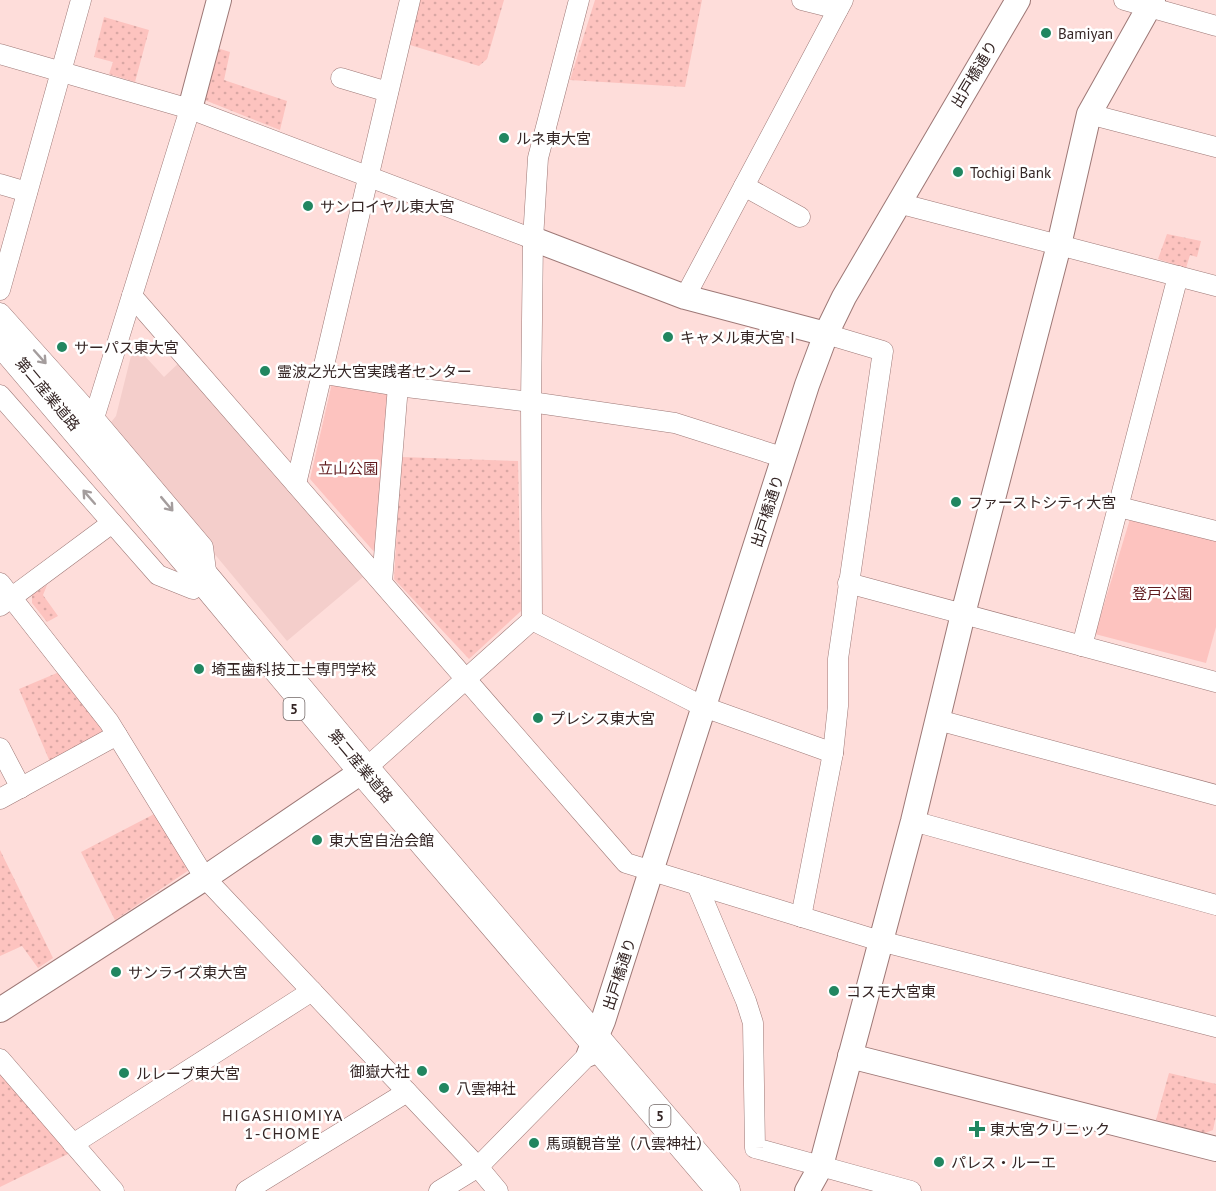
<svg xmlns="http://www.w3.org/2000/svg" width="1216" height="1191" font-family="'PT Sans','Noto Sans JP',sans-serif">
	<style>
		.built { fill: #f4cecb }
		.grass { fill: url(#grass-dots) }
		.park { fill: #fdc3bf }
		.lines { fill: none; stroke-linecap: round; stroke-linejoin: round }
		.minor-casing { stroke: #9d7876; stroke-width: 21 }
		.tertiary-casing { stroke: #9d7876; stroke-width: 26 }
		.primary-casing { stroke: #9d7876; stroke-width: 33 }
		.minor { stroke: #fff; stroke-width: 20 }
		.tertiary { stroke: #fff; stroke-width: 24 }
		.primary { stroke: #fff; stroke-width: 32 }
		.oneway { stroke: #a49d9d }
		.poi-dot { fill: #218660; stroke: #fff; stroke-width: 2 }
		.labels { text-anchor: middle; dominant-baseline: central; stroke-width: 5; stroke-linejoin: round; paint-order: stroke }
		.shield { fill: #fff; stroke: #726766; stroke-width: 1.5 }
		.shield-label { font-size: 14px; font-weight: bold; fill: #352625 }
		.poi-label { font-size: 15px; fill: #352625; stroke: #fff; text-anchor: start }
		.street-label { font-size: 15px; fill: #352625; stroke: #fff }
		.park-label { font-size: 15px; fill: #601a1d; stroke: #fff }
		.neighbourhood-label { font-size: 16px; letter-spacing: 1.5px; fill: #352625; stroke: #fff }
	</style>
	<defs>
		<pattern id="grass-dots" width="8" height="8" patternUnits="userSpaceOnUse" patternTransform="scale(1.5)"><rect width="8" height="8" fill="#fdc3bf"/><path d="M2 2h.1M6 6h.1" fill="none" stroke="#d9a7a4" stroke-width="1.8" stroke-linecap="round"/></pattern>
	</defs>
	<rect width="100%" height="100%" fill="#feddda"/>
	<!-- built -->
	<polygon class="built" points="134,344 164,377 183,359 363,577 287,641 108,426 116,416"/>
	<!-- grass -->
	<g class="grass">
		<polygon points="419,0 504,0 487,59 479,66 410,45 412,26"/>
		<polygon points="595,0 702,0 685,87 570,80"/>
		<polygon points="104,17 149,30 135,82 109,74 113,62 94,57"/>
		<polygon points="217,48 230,52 224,80 287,101 280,130 202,99"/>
		<polygon points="1167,234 1201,241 1197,257 1190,255 1186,268 1158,259"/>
		<polygon points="401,457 518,461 521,611 469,659 394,579"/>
		<polygon points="47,585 43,595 58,616 47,622 32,603 32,595"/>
		<polygon points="64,670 106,731 50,762 19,689"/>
		<polygon points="158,812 192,868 115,920 81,852"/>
		<polygon points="0,850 53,958 38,968 22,946 0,956"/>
		<polygon points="0,1065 72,1152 0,1187"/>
		<polygon points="1169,1073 1216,1084 1216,1116 1213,1130 1205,1133 1156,1120"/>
	</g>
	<!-- park -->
	<g class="park">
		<polygon points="332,383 389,391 376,554 310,479"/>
		<polygon points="1130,519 1216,540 1216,627 1206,663 1095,634"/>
	</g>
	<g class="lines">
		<!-- minor casing -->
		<g class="minor-casing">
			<g id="minor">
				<polyline points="802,0 838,9"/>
				<polyline points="1124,0 1216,26"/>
				<polyline points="0,54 190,109 533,239"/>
				<polyline points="341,78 388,92"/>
				<polyline points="1089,114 1216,147"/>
				<polyline points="0,184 27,192"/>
				<polyline points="744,186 800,217"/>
				<polyline points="898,203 1216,286"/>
				<polyline points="0,290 81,0"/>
				<polyline points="132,296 626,863 880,941 1216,1027"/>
				<polyline points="685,297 843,0"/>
				<polyline points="0,313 94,418 203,547 207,579"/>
				<polyline points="324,374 398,386 531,402 675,423 785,458"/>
				<polyline points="0,395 158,575 193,589"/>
				<polyline points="94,418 190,109"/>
				<polyline points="296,484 410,0"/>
				<polyline points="1119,507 1216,531"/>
				<polyline points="382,582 398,386"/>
				<polyline points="0,583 109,722 205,878 478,1167 498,1191"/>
				<polyline points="848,583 1216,682"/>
				<polyline points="0,606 112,523"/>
				<polyline points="532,620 704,707 833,753"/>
				<polyline points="1082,646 1178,276"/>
				<polyline points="938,720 1216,795"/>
				<polyline points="0,748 21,788"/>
				<polyline points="364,770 532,620 531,402 533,239 538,158 579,0"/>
				<polyline points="0,799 117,735"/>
				<polyline points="913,821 1216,905"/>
				<polyline points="697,885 746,1001 753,1023 755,1148 911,1191"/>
				<polyline points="801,917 833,753 838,706 838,659 883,351 826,334"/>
				<polyline points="0,1059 114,1191"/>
				<polyline points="73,1144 312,991"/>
				<polyline points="246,1191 407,1092"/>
				<polyline points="439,1191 478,1167 589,1054"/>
			</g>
		</g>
		<!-- tertiary casing -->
		<g class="tertiary-casing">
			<g id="tertiary">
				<polyline points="190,109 219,0"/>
				<polyline points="533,239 685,297 826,334"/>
				<polyline points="0,1010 205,878 364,770"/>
				<polyline points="589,1054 603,1021 807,385 826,334 844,297 1018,0"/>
				<polyline points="850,1056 1216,1149"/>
				<polyline points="807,1191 821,1166 913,821 963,614 1059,245 1089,114 1153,0"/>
			</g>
		</g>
		<!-- primary casing -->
		<g class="primary-casing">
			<polyline id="primary" points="0,338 207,582 364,770 724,1191"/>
		</g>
		<!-- minor -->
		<use href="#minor" class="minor"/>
		<!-- tertiary -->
		<use href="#tertiary" class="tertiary"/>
		<!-- primary -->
		<use href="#primary" class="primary"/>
	</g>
	<!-- one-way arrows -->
	<defs><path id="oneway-shaft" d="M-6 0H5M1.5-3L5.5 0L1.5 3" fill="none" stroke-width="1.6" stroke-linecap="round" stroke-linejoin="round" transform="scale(1.5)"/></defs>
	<g class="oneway">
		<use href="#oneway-shaft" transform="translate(40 357) rotate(48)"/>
		<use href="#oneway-shaft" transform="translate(89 497) rotate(-131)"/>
		<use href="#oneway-shaft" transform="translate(167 504) rotate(50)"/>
	</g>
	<!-- markers -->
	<g class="poi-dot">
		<circle cx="1046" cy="33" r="6"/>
		<circle cx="504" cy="138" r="6"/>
		<circle cx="958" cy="172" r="6"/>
		<circle cx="308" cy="206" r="6"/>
		<circle cx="668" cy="337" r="6"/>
		<circle cx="62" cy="347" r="6"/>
		<circle cx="265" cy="371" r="6"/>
		<circle cx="956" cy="502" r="6"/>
		<circle cx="199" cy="669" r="6"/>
		<circle cx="538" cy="718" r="6"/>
		<circle cx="317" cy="840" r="6"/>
		<circle cx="116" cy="972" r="6"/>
		<circle cx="834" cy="991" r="6"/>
		<circle cx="422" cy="1071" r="6"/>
		<circle cx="124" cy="1073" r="6"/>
		<circle cx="444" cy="1088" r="6"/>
		<path d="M974 1120h6v6h6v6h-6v6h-6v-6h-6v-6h6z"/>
		<circle cx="534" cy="1143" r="6"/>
		<circle cx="939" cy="1162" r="6"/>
	</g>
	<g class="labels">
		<!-- shield labels -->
		<g class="shield">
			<rect x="283.5" y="698" width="21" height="22" rx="4.5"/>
			<rect x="649.5" y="1105" width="21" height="22" rx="4.5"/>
		</g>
		<g class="shield-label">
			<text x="294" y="709">5</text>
			<text x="660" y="1116">5</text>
		</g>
		<!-- poi labels -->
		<g class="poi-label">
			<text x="1058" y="33">Bamiyan</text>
			<text x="516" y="138">ルネ東大宮</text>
			<text x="970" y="172">Tochigi Bank</text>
			<text x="320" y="206">サンロイヤル東大宮</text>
			<text x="680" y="337">キャメル東大宮Ⅰ</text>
			<text x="74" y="347">サーパス東大宮</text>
			<text x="277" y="371">霊波之光大宮実践者センター</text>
			<text x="968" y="502">ファーストシティ大宮</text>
			<text x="211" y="669">埼玉歯科技工士専門学校</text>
			<text x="550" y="718">プレシス東大宮</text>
			<text x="329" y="840">東大宮自治会館</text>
			<text x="128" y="972">サンライズ東大宮</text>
			<text x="846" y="991">コスモ大宮東</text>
			<text x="410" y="1071" text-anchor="end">御嶽大社</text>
			<text x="136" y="1073">ルレーブ東大宮</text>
			<text x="456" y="1088">八雲神社</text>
			<text x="990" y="1129">東大宮クリニック</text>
			<text x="546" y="1143">馬頭観音堂（八雲神社）</text>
			<text x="951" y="1162">パレス・ルーエ</text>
		</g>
		<!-- street labels -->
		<g class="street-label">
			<text transform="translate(974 74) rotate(-59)">出戸橋通り</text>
			<text transform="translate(48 394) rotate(50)">第二産業道路</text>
			<text transform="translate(767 511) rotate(-72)">出戸橋通り</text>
			<text transform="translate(361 766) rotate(50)">第二産業道路</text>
			<text transform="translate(619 974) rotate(-72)">出戸橋通り</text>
		</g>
		<!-- park labels -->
		<g class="park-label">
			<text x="348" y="468">立山公園</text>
			<text x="1162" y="593">登戸公園</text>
		</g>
		<!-- neighbourhood labels -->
		<g class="neighbourhood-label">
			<text x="283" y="1115">HIGASHIOMIYA<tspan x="283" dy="18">1-CHOME</tspan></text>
		</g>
	</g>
</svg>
